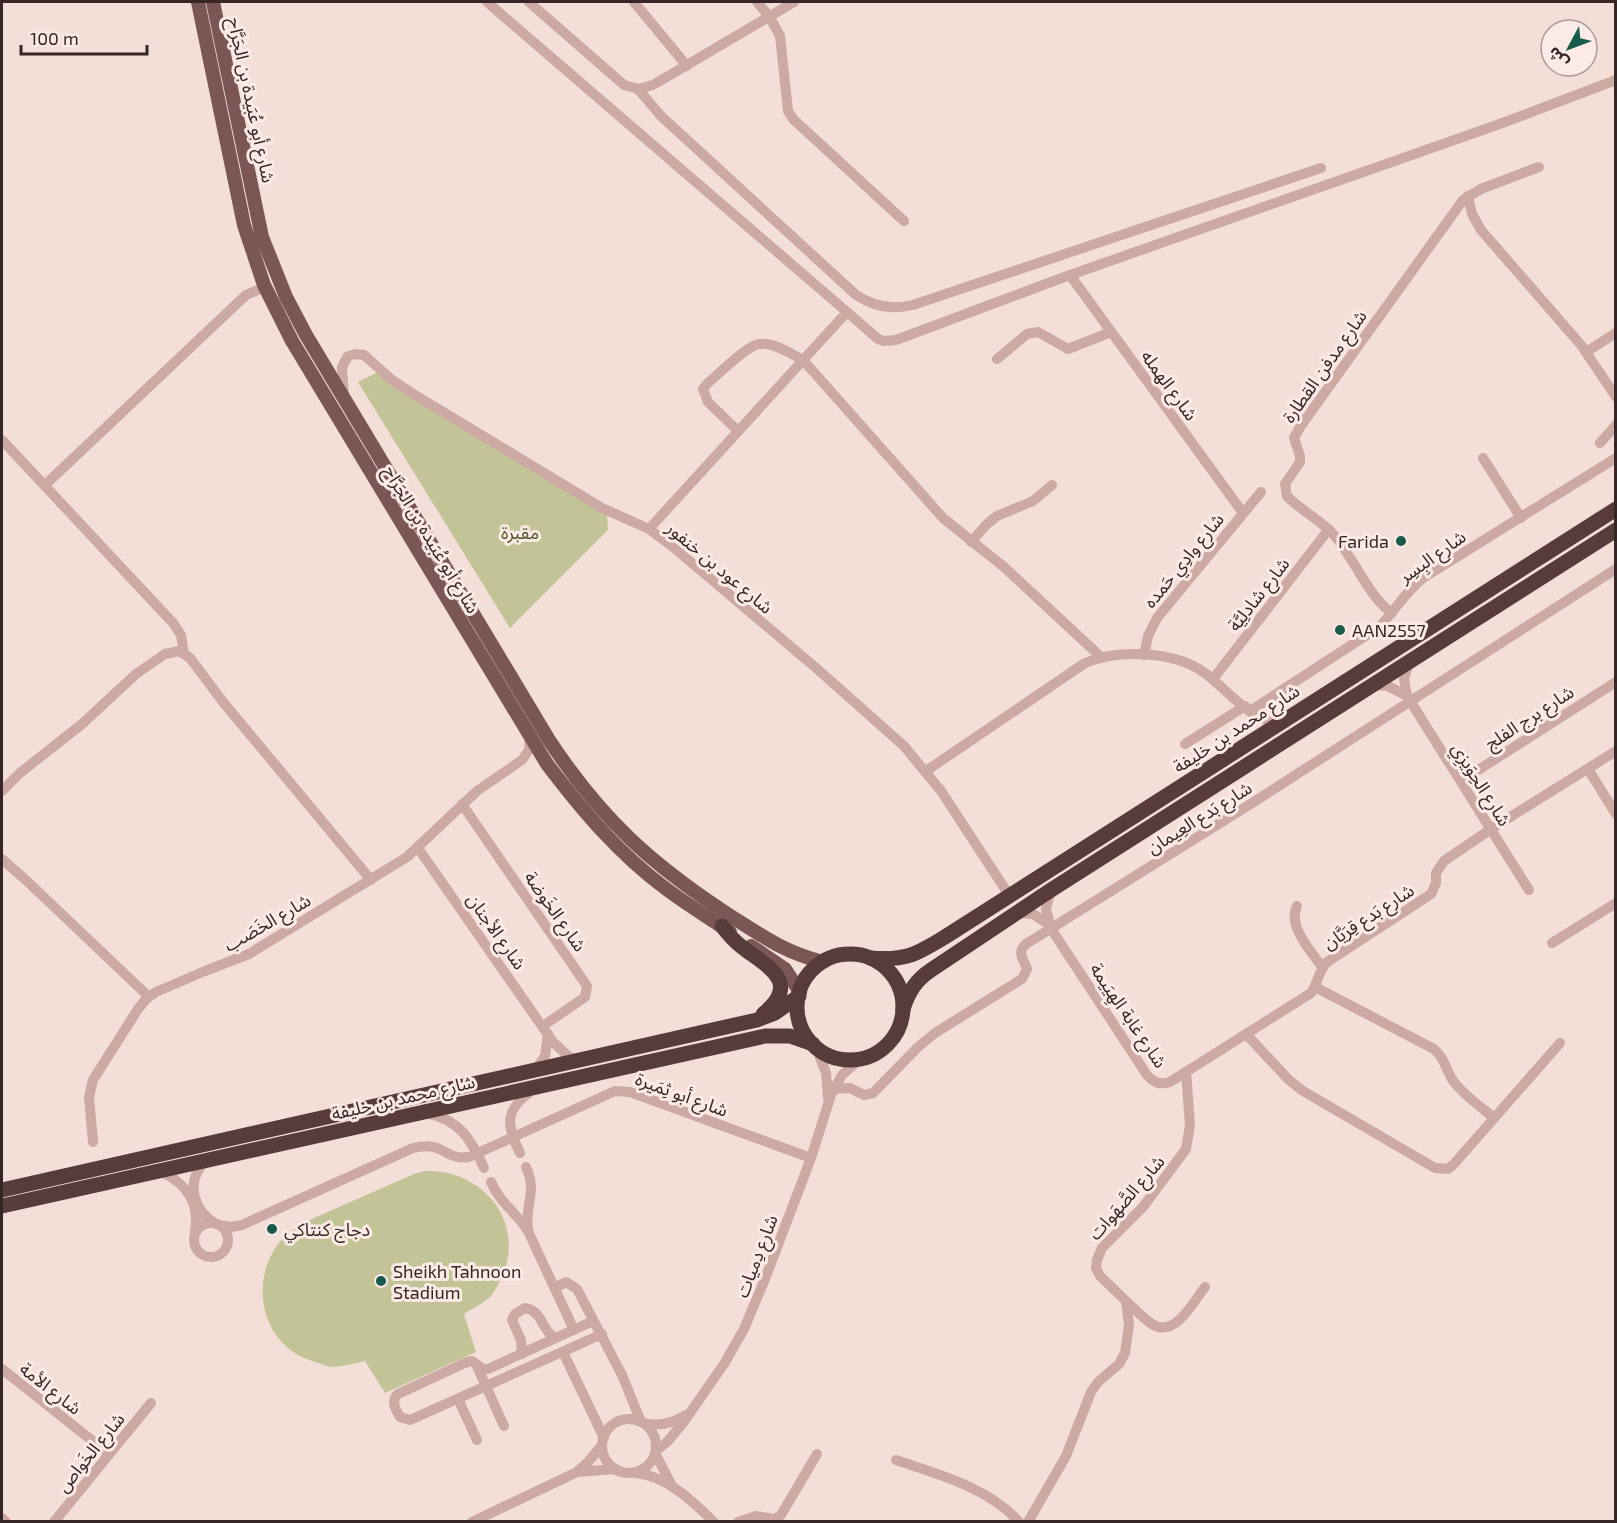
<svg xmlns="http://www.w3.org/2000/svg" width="1617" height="1523" font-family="'Exo 2','Noto Sans Arabic',sans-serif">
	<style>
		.green { fill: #c2c397 }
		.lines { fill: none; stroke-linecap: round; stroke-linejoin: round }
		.minor { stroke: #cca9a3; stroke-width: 10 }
		.major { stroke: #7a5655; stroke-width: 14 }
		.highway { stroke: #583c3c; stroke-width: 15 }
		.poi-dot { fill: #185b4b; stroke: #fbeae5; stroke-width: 2 }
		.labels { text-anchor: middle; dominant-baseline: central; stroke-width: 6; stroke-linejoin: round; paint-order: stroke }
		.street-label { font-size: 18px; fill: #362626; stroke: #fbeae5 }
		.park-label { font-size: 18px; fill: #545727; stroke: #fbeae5 }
		.poi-label { font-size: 18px; fill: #362626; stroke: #fbeae5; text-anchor: start }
	</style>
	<rect width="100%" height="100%" fill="#f3ded8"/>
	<!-- green -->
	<g class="green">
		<polygon points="376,373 607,514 608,530 510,628 358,382"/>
		<path d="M425 1171C480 1169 524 1218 504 1272 501 1279 496 1290 491 1296 484 1303 472 1309 464 1314L476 1352 385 1393 365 1361C355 1363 344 1366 334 1367 327 1367 319 1363 312 1361 260 1345 247 1278 283 1238 298 1223 320 1216 339 1207 364 1196 389 1185 414 1174Z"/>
	</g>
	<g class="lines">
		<!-- minor -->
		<g class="minor">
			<polyline points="487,2 847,312 878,339 884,341 896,340 1070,275 1497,125 1616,80"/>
			<polyline points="529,2 624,85 638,89 653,85 794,2"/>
			<polyline points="634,2 687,66"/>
			<polyline points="757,2 769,16 780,36 788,111 793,119 904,221"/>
			<path d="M638 89 661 116 855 294C873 307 892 310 913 305L1321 168"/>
			<polyline points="1468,196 1472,214 1481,230 1581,345 1616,397"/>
			<polyline points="1070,275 1243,513"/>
			<polyline points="1586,352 1616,333"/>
			<polyline points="997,359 1027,334 1038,332 1068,349 1111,332"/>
			<polyline points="344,396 342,367 348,356 356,354 364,355 392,380 415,395 602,508 649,529 673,547 815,667 904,746 941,791 1009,895"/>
			<path d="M738 431 708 402 703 389 707 384C717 375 748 345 759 344 774 342 791 354 803 360L943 518 1004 567 1101 657"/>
			<polyline points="2,440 173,623 181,635 184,653"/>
			<polyline points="1600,443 1616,425"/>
			<polyline points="1483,458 1521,518"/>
			<polyline points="45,485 246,295 265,287"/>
			<polyline points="649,529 847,312"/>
			<polyline points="971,542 987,524 997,516 1033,501 1052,485"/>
			<path d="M1392 613C1367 595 1354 558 1334 535 1320 519 1301 511 1287 496L1285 484 1300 462V456L1294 438 1300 427 1463 200 1481 189 1539 167"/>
			<polyline points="1144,655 1148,636 1157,618 1261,492"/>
			<polyline points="1409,663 1404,679 1407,696 1529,890"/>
			<polyline points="1213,679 1329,529"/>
			<polyline points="1374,685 1388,686 1407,696"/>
			<path d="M1250 711 1379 627C1395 611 1405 592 1423 578L1616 458"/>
			<polyline points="1185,744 1245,706"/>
			<polyline points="1588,769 1616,814"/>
			<path d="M926 771 1085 663C1118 649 1172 651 1202 671 1225 686 1252 725 1281 722"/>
			<polyline points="1461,781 1616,682"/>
			<polyline points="2,791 20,773 82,724 136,674 165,654 179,651 190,658 223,702 371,880"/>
			<polyline points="462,804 587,986 585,997 543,1026"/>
			<polyline points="418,848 553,1042 567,1055 575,1060"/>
			<polyline points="2,859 28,882 149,997"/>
			<path d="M1297 906C1287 926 1311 951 1322 967"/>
			<path d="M1017 913 1033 914 1048 924 1147 1075C1154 1083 1160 1085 1170 1082L1311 993C1318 983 1318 972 1327 962L1431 894 1436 883V873L1444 861 1491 829 1616 751"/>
			<polyline points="1050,925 1046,909 1051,890"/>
			<polyline points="1552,943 1616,903"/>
			<path d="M1315 987 1434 1049C1445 1058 1446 1071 1454 1082 1465 1096 1481 1107 1494 1118"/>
			<polyline points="1246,1034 1289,1080 1303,1091 1435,1168 1448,1169 1453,1165 1560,1043"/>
			<polyline points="816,1047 826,1073 828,1098"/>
			<polyline points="537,1068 545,1056 548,1034"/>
			<path d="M834 1089 850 1088 864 1095 873 1093 918 1047 935 1033 1022 979 1027 969C1024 959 1016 953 1026 944L1249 805 1616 569"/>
			<path d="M426 1113C460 1120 471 1139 484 1168"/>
			<polyline points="93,1142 89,1097 93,1080 138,1009 147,998 156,992 205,971 249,954 407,857 477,791 522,760 529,750 530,737"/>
			<path d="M520 1153C506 1124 504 1110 533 1090"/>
			<path d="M205 1162C185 1182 193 1210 216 1224"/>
			<path d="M526 1167C538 1193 524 1204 528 1230"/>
			<path d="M162 1172C187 1184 200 1204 195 1232"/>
			<path d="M491 1182C500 1203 516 1212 528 1231L574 1330"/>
			<circle cx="211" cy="1240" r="17"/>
			<path d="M220 1225 231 1227 242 1225 413 1148C444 1140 445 1161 469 1157L615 1091 630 1092 811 1158"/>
			<polyline points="555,1288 566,1282 577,1289 622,1375 641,1422"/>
			<path d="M1127 1302C1135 1309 1143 1318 1152 1324 1175 1339 1193 1302 1205 1287"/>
			<path d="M593 1321 488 1369H483L472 1361 467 1362 398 1394C390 1402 396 1409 400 1417L410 1420 602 1334"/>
			<polyline points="563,1352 604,1438"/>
			<path d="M522 1354 521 1340 512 1320 515 1314 525 1308C543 1311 541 1330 555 1338"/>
			<polyline points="476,1364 504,1426"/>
			<polyline points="2,1369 109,1454"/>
			<polyline points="458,1399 477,1440"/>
			<circle cx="629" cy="1446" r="27"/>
			<path d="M644 1423C659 1427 673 1423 686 1415"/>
			<polyline points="656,1451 667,1442 683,1423 724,1364 744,1329 765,1279 811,1158 831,1095 842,1075 860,1059"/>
			<polyline points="655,1453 671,1484"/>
			<path d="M896 1460C937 1474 990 1488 1019 1522"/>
			<polyline points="577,1472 616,1469"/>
			<path d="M636 1473C667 1476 692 1501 714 1522"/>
			<polyline points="2,1518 6,1522"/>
			<polyline points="54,1522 151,1403"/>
			<polyline points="472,1522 577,1472 588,1462 602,1445"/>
			<polyline points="738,1522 756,1516 774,1519 781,1515 817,1454"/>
			<polyline points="1028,1522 1066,1456 1091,1392 1098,1382 1119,1364 1125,1353 1129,1325 1126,1301 1100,1276 1096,1268 1097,1260 1102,1248 1143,1207 1186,1149 1190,1125 1186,1072"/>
		</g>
		<!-- major -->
		<g class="major">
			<path d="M198 2 244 225 264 285 292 341 547 764C582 810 618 853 665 888 686 904 708 917 730 932"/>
			<path d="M213 2 262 237 286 297 306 335 549 740C601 819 651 864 729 915 762 936 784 952 823 962"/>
			<polyline points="751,946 785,969 800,992"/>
		</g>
		<!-- highway -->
		<g class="highway">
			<path d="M722 926C728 934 734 941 742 947 766 966 803 982 763 1014"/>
			<circle cx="850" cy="1007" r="53"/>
			<path d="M870 958C907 961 917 954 948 935L1616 509"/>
			<path d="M903 1009C909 991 916 980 931 970L1051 890 1616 530"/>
			<polyline points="2,1190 757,1020 775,1013 799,996"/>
			<polyline points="2,1206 765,1036 790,1036 813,1044"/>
		</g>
	</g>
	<!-- markers -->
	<g class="poi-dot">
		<circle cx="1401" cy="541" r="6"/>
		<circle cx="1340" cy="630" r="6"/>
		<circle cx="272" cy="1229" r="6"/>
		<circle cx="381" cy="1281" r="6"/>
	</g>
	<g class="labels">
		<!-- street labels -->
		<g class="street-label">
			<text transform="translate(252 100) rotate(78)">شارع أبو عُبَيدة بن الجَرَّاح</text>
			<text transform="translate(1324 366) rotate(-55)">شارع مدفن القطارة</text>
			<text transform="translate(1170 385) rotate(54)">شارع الهمله</text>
			<text transform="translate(432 539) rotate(59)">شارع أبو عُبَيدة بن الجَرَّاح</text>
			<text transform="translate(1432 556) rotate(-35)">شارع البِسِر</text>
			<text transform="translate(1183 560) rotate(-51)">شارع وادِي حَمده</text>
			<text transform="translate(720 567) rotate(40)">شارع عود بن خنفور</text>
			<text transform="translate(1258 594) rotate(-52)">شارع شادلِيَّة</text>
			<text transform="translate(1529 717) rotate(-33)">شارع برج الفلج</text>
			<text transform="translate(1236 728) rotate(-33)">شارع محمد بن خليفة</text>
			<text transform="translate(1482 784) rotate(58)">شارع الحِوَيزِي</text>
			<text transform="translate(1199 817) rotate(-32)">شارع بَدع العِيمان</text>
			<text transform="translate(556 911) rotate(55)">شارع الخَوضة</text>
			<text transform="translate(1368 916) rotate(-33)">شارع بَدع قِرَيَّان</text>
			<text transform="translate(267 922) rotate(-30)">شارع الخَصَب</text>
			<text transform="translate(497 931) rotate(55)">شارع الأجنان</text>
			<text transform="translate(1129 1015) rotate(56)">شارع غابة الهِيَيمة</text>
			<text transform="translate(682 1094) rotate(20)">شارع أبو ثِمَيرة</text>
			<text transform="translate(403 1097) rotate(-13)">شارع محمد بن خليفة</text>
			<text transform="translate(1126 1197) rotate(-49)">شارع الصَّهَوات</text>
			<text transform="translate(756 1256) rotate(-69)">شارع دِميات</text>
			<text transform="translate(51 1388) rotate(38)">شارع الأمة</text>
			<text transform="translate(90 1452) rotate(-51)">شارع الخَواص</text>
		</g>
		<!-- park labels -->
		<g class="park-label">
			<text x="520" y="532">مقبرة</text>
		</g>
		<!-- poi labels -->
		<g class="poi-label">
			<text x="1389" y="541" text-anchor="end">Farida</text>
			<text x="1352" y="630">AAN2557</text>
			<text x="284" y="1229">دجاج كنتاكي</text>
			<text x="393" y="1271">Sheikh Tahnoon<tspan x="393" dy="21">Stadium</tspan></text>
		</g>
	</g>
	<!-- border -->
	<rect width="1617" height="1523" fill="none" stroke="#362626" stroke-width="6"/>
	<!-- north arrow -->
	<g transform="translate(1569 48) rotate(229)"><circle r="28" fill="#fbeae5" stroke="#ac9c99" stroke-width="1.5"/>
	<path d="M0-4.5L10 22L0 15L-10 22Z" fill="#185b4b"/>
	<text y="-9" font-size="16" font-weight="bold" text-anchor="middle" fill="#362626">ش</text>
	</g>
	<!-- scale -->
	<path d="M21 45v9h126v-9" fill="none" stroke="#362626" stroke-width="3"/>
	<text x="30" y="45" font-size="18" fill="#362626" stroke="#fbeae5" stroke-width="4.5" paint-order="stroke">100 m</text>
</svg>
